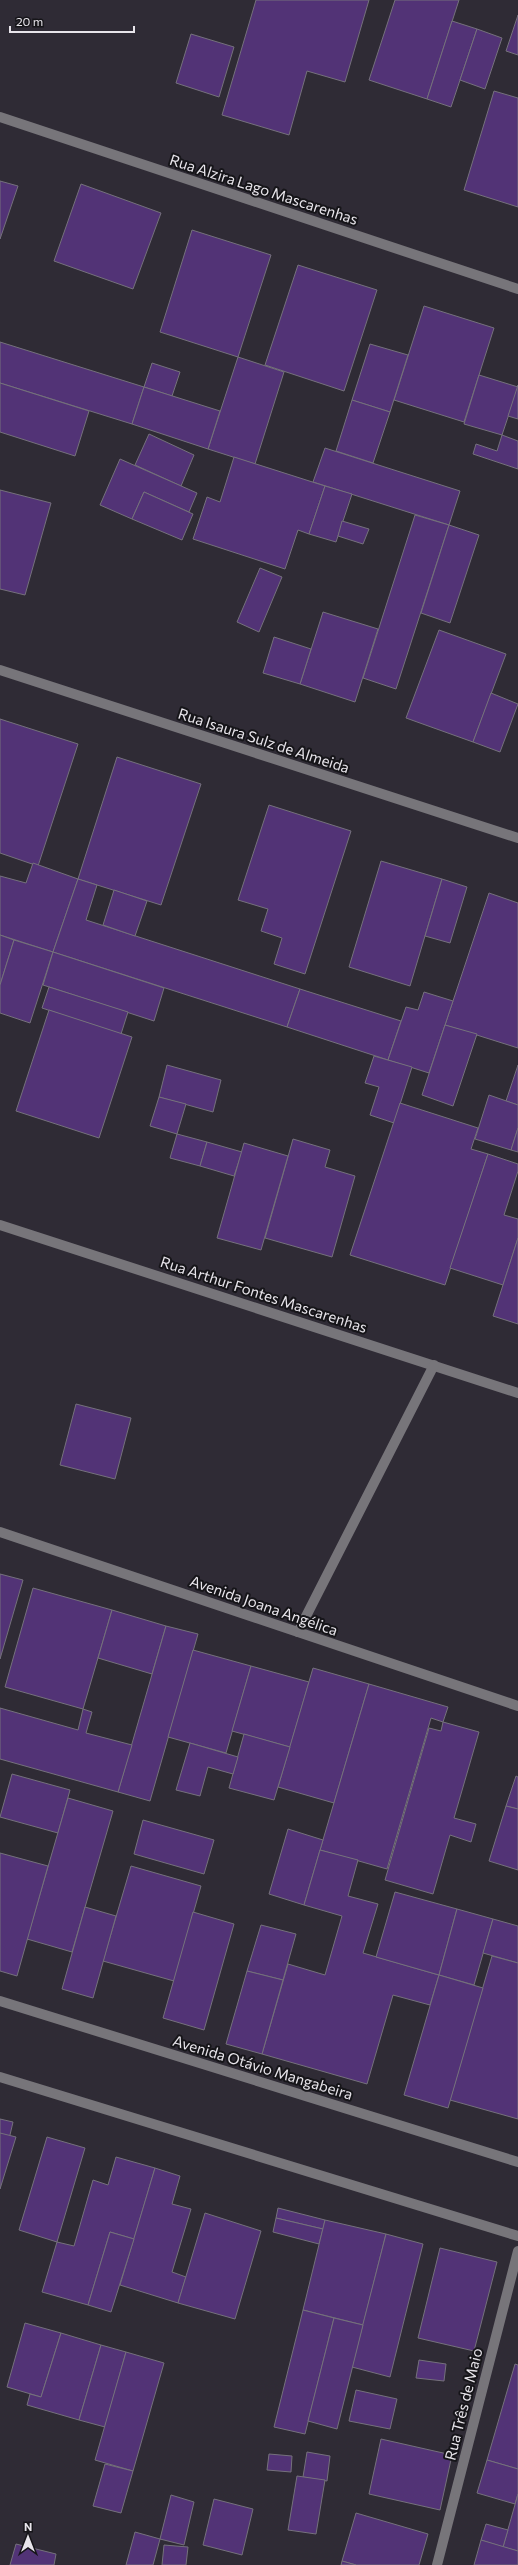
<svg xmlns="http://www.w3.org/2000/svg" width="518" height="2565" font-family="Commissioner,sans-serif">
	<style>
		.building { fill: #523376; stroke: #75717c }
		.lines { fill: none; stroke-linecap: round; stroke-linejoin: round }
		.minor { stroke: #77757a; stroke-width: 10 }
		.labels { text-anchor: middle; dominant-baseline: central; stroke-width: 4; stroke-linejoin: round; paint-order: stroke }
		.street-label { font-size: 15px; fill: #e8e5eb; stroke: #161519 }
	</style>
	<rect width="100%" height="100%" fill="#2f2b35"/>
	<!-- building -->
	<g class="building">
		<polygon points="256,0 369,0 345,82 307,71 289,135 222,115"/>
		<polygon points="395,0 459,0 427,99 369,80"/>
		<polygon points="518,15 518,55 506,51"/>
		<polygon points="452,21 477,29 451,107 427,99"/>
		<polygon points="477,29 502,38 485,89 460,80"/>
		<polygon points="191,34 234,47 219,97 176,83"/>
		<polygon points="494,91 518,98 518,207 464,190"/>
		<polygon points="0,181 18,186 0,239"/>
		<polygon points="81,184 161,213 133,289 54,261"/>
		<polygon points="192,230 271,255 238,357 160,332"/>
		<polygon points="298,265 377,290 344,391 265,365"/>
		<polygon points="424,306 494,328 464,422 394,400"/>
		<polygon points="0,342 144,387 132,424 0,383"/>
		<polygon points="370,344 408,355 390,412 352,400"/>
		<polygon points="238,357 284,372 255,464 208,449"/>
		<polygon points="152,363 180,372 172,396 144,387"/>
		<polygon points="479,375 518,387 502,435 464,424"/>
		<polygon points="0,383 89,411 75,456 0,432"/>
		<polygon points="518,385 518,419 508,416"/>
		<polygon points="144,387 220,411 208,449 132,424"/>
		<polygon points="352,400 390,412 373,463 336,451"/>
		<polygon points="149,434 194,455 181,486 135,465"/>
		<polygon points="502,435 518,441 518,469 473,454 476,444 497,451"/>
		<polygon points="325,448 460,491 449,525 313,482"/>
		<polygon points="234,457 325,486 309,534 298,530 285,569 193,539 207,497 220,502"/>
		<polygon points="120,459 197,493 189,512 144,492 132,519 100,505"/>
		<polygon points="325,486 352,494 336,542 309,534"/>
		<polygon points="0,490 51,503 25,595 0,589"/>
		<polygon points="144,492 193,514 182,540 132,519"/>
		<polygon points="415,515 449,525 396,689 363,678"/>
		<polygon points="342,521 369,529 363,544 338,536"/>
		<polygon points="449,525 479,535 450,623 421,613"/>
		<polygon points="260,568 282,577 259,632 237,622"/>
		<polygon points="323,612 378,629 355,702 300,684"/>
		<polygon points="439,630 506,654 473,742 406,718"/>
		<polygon points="274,637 311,649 300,684 263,673"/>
		<polygon points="491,693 518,704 500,752 473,742"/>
		<polygon points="0,719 78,744 38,866 0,853"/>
		<polygon points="117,757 201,784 161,905 78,879"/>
		<polygon points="269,805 351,831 305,974 274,964 282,938 261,931 268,909 238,900"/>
		<polygon points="381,861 442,879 410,986 349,967"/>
		<polygon points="33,863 78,879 53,952 0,935 0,876 26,883"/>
		<polygon points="78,879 97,885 86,920 300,989 287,1027 53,952"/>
		<polygon points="442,879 467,887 450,943 425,936"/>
		<polygon points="114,890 147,901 135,936 103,925"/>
		<polygon points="489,893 518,903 518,1048 445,1025"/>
		<polygon points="0,935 14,940 0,985"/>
		<polygon points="14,940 53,952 30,1023 0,1013 0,985"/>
		<polygon points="53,952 164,988 154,1021 43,985"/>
		<polygon points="49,987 128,1012 121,1034 42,1008"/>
		<polygon points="300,989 401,1021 388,1060 287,1027"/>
		<polygon points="424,992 453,1001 429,1073 388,1060 406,1007 418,1010"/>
		<polygon points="49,1010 132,1037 99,1138 16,1111"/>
		<polygon points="445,1025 477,1034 453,1106 422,1095"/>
		<polygon points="374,1056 412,1067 394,1123 370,1115 379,1087 365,1083"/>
		<polygon points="167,1065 221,1080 213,1112 159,1097"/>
		<polygon points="518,1065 518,1105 506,1101"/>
		<polygon points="489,1095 518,1105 518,1128 511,1150 475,1139"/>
		<polygon points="159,1097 186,1104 177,1134 150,1126"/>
		<polygon points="400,1103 478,1128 471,1149 488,1154 445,1285 350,1255"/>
		<polygon points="518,1128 518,1152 511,1150"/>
		<polygon points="177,1134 207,1142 200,1166 170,1158"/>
		<polygon points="293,1139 330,1150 325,1167 355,1176 332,1257 265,1238"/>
		<polygon points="207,1142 242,1152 234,1176 200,1166"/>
		<polygon points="244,1143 288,1156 261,1250 217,1238"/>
		<polygon points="488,1154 518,1164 518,1171 504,1215 518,1219 518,1238 503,1285 450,1268"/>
		<polygon points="518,1238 518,1324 493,1316"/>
		<polygon points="76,1404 131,1418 115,1479 60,1465"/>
		<polygon points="0,1574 23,1580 0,1659"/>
		<polygon points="33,1588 112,1610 83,1709 5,1687"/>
		<polygon points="112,1610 166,1626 152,1674 98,1658"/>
		<polygon points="166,1626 198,1634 150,1801 118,1792"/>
		<polygon points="193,1650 251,1666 226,1753 168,1737"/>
		<polygon points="251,1666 309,1682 290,1747 232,1731"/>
		<polygon points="313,1668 369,1684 334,1803 278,1787"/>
		<polygon points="369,1684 448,1707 443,1722 431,1718 387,1869 320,1850"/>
		<polygon points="0,1708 78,1730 83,1709 92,1712 86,1733 132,1745 118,1792 0,1759"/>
		<polygon points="443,1722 479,1732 454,1818 476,1824 471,1842 450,1835 433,1894 385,1880 429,1728 441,1731"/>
		<polygon points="244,1734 290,1747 274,1800 229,1788"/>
		<polygon points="190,1743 238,1757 233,1774 208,1767 200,1796 176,1790"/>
		<polygon points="12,1774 70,1790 58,1833 0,1817"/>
		<polygon points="516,1776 518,1777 518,1809 506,1806"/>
		<polygon points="68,1798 113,1811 72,1952 27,1939"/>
		<polygon points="506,1806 518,1809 518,1870 489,1861"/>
		<polygon points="143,1820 214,1840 204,1874 134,1854"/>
		<polygon points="288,1829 323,1840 304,1905 269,1894"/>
		<polygon points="320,1850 358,1860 348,1896 378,1904 363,1953 439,1975 430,2005 393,1995 367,2084 262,2054 288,1964 325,1975 342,1916 304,1905"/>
		<polygon points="0,1853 48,1866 17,1976 0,1971"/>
		<polygon points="131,1866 201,1886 174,1981 103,1961"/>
		<polygon points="395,1892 457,1909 439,1975 376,1957"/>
		<polygon points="85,1907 116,1916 93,1998 62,1989"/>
		<polygon points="457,1909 493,1919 474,1985 439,1975"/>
		<polygon points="193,1912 234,1924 204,2030 163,2018"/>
		<polygon points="493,1919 518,1926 518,1963 483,1953"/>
		<polygon points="261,1925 296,1934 283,1980 247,1971"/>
		<polygon points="492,1956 518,1963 518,2119 450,2100"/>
		<polygon points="247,1971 283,1980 262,2054 226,2044"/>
		<polygon points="439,1975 483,1988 448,2108 404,2095"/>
		<polygon points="0,2119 13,2122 0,2178"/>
		<polygon points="0,2133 16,2137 0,2189"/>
		<polygon points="47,2137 85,2148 57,2242 19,2230"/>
		<polygon points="116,2157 155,2168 134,2239 110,2232 88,2305 42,2292 57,2242 74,2246 93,2180 108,2185"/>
		<polygon points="155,2168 180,2176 172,2204 191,2209 172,2272 186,2277 178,2303 120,2285"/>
		<polygon points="278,2208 325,2220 323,2229 276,2218"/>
		<polygon points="205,2213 261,2231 235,2319 178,2303"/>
		<polygon points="276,2218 323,2229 319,2244 273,2232"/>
		<polygon points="325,2220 386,2234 363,2325 303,2310"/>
		<polygon points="110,2232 134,2239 111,2312 88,2305"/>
		<polygon points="386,2234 423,2244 390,2377 352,2367"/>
		<polygon points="440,2248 497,2262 474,2351 418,2338"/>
		<polygon points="303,2310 334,2318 305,2434 274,2427"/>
		<polygon points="334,2318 363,2325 337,2429 308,2421"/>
		<polygon points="25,2323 61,2333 41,2397 7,2387"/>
		<polygon points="61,2333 101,2345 79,2420 27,2405 30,2394 41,2397"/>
		<polygon points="101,2345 126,2352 105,2427 79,2420"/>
		<polygon points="126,2352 164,2363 133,2471 95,2460"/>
		<polygon points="419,2360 446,2364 444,2381 416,2378"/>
		<polygon points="515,2364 518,2365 518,2469 487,2460"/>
		<polygon points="356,2390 397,2399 390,2429 349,2421"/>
		<polygon points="381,2439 452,2455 440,2510 369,2494"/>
		<polygon points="307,2452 330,2456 327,2481 303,2477"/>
		<polygon points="269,2454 292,2456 291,2472 267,2470"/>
		<polygon points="487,2460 518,2469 518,2494 515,2504 477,2493"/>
		<polygon points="105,2464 133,2471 121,2513 93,2506"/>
		<polygon points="297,2476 325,2480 316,2534 288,2530"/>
		<polygon points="518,2494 518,2551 503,2547"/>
		<polygon points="171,2495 194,2502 184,2545 160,2539"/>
		<polygon points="214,2499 253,2509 242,2555 203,2545"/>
		<polygon points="356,2513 428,2534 419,2565 356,2565 342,2561"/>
		<polygon points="486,2524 508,2530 503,2547 481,2540"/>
		<polygon points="135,2532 160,2539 153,2565 126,2565"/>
		<polygon points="481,2540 518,2551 518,2565 474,2565"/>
		<polygon points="16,2544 56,2554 54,2565 10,2565"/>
		<polygon points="164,2545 188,2547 186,2565 162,2565"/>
		<polygon points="342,2561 356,2565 341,2565"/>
	</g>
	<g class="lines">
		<!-- minor -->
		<g class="minor">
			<polyline points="0,117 518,289"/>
			<polyline points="0,670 518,838"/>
			<polyline points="0,1225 518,1393"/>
			<polyline points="0,1532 518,1706"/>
			<polyline points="298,1632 434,1365"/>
			<polyline points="0,2001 518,2162"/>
			<polyline points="0,2077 518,2236"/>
			<polyline points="437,2565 518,2251"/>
		</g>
	</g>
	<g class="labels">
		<!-- street labels -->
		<g class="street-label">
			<text transform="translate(264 189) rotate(18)">Rua Alzira Lago Mascarenhas</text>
			<text transform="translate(264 740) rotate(18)">Rua Isaura Sulz de Almeida</text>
			<text transform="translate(264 1294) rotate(18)">Rua Arthur Fontes Mascarenhas</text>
			<text transform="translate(264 1605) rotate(19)">Avenida Joana Angélica</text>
			<text transform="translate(263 2067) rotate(17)">Avenida Otávio Mangabeira</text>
			<text transform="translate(463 2404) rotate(-76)">Rua Três de Maio</text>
		</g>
	</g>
	<!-- north arrow -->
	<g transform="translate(28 2537)" stroke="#161519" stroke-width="3" paint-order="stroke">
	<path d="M0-3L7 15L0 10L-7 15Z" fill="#e8e5eb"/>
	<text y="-6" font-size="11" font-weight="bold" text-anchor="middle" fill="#e8e5eb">N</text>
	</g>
	<!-- scale -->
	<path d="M10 26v6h124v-6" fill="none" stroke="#e8e5eb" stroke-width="2"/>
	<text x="16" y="26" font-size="12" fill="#e8e5eb" stroke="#161519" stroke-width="3" paint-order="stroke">20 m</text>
</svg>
